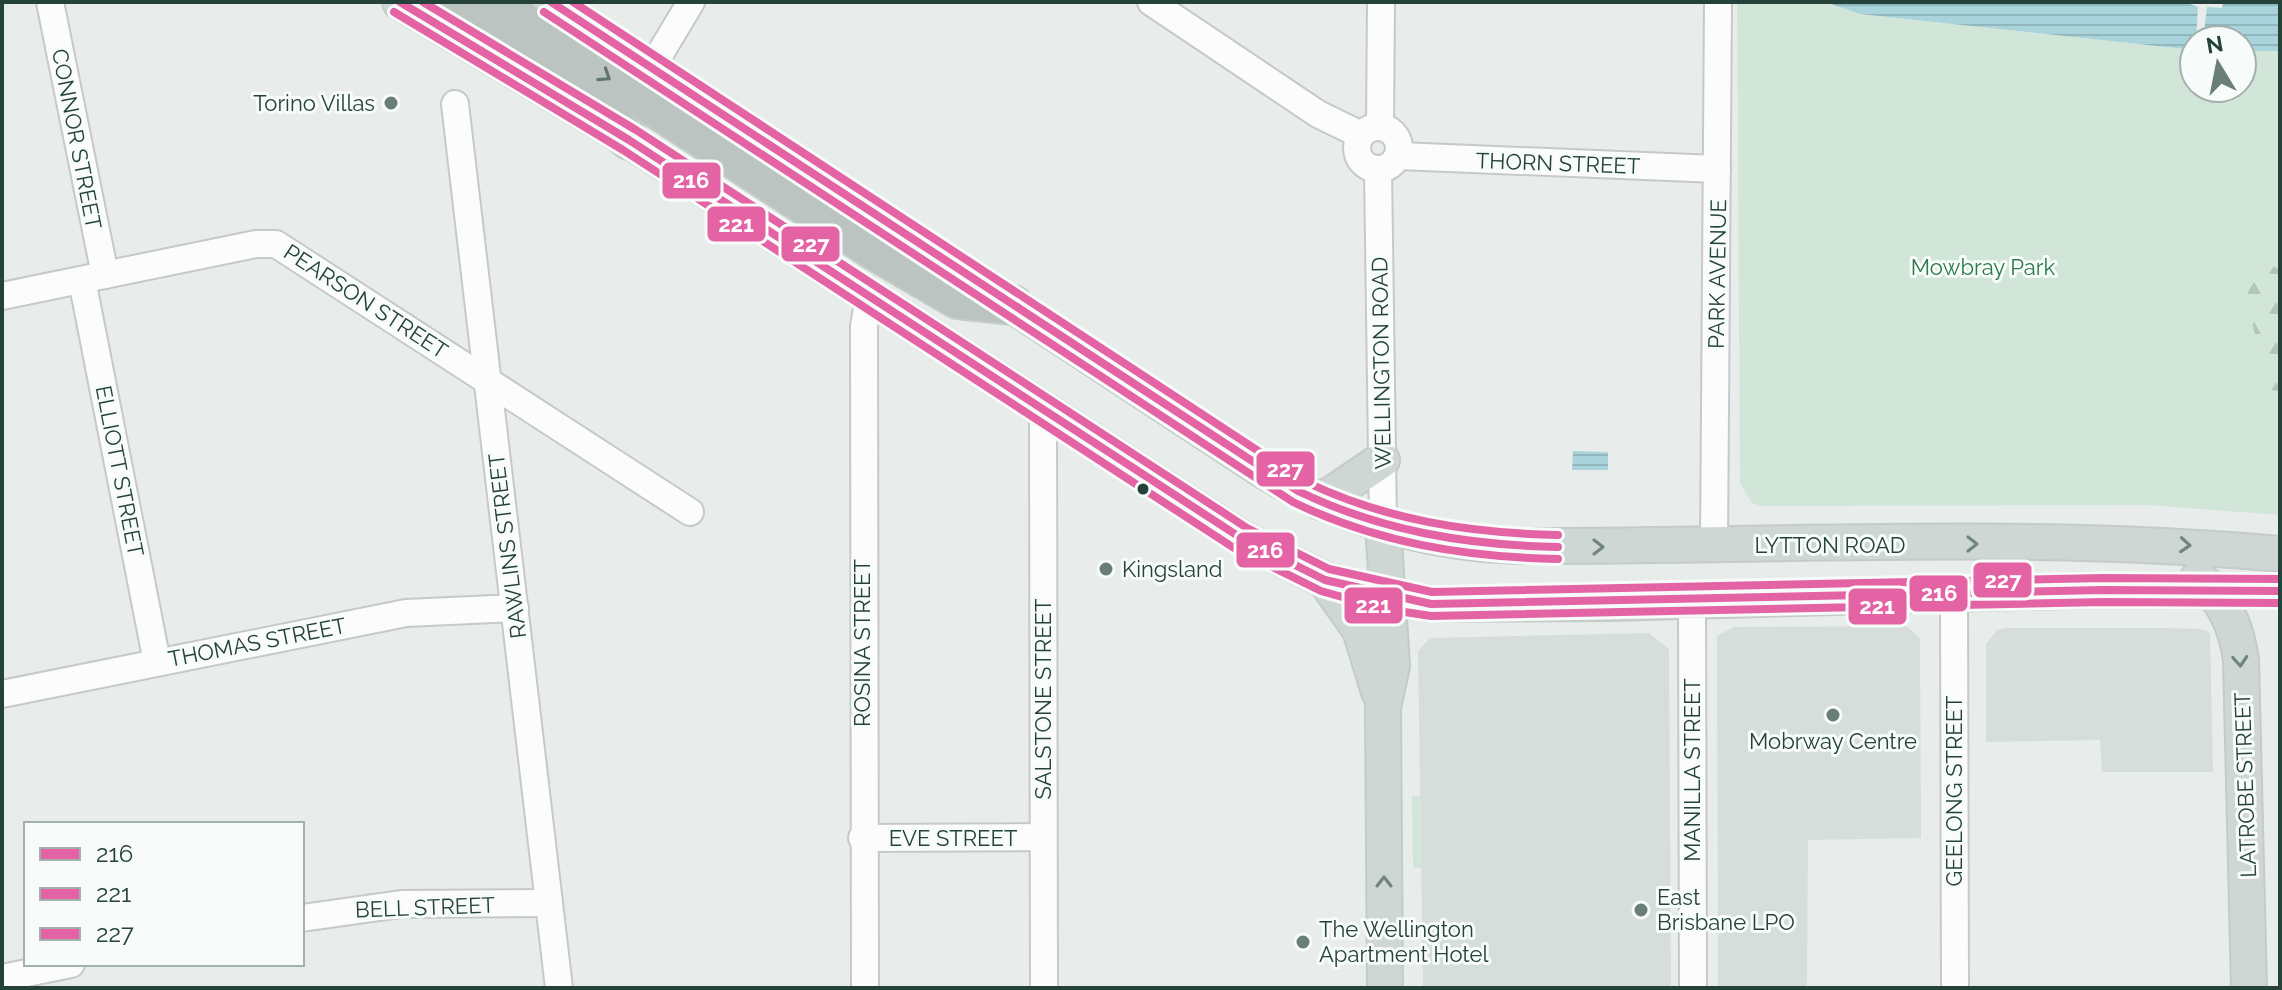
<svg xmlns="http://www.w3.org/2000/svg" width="2282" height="990" font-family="Raleway,sans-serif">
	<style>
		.built { fill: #d6dedb }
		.green { fill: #d1e6d8 }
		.forest { fill: url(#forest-firs) }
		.water { fill: url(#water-rules) }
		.pier { fill: #e8edeb }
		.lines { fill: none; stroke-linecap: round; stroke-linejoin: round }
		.minor-casing { stroke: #c5cac8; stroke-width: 30 }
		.major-casing { stroke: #c3ccc9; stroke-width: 38 }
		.highway-casing { stroke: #c3ccc9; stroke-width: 42 }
		.minor { stroke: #fcfcfc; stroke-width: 26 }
		.major { stroke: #cfd7d5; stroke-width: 34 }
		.highway { stroke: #bcc4c2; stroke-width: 38 }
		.bus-1-casing { stroke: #f7fbf9; stroke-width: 14 }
		.bus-2-casing { stroke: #f7fbf9; stroke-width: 14 }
		.bus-3-casing { stroke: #f7fbf9; stroke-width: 14 }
		.bus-1 { stroke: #e463a4; stroke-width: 8 }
		.bus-2 { stroke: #e463a4; stroke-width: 8 }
		.bus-3 { stroke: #e463a4; stroke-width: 8 }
		.oneway { stroke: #617670 }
		.oneway2 { stroke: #718580 }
		.poi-dot { fill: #697e78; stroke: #f7fbf9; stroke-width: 3 }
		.bus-dot { fill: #24423a; stroke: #f7fbf9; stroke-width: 3 }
		.labels { text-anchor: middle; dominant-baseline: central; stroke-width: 6; stroke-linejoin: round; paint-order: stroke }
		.poi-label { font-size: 22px; fill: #24423a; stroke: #f7fbf9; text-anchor: start }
		.street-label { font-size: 22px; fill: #24423a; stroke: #f7fbf9 }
		.park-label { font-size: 22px; fill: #2d7a4b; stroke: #f7fbf9 }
		.line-badge { stroke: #f7fbf9; stroke-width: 3 }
		.badge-label { font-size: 22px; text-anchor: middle; font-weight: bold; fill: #fff }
	</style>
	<defs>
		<pattern id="forest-firs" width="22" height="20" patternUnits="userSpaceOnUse" patternTransform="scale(2)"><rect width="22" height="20" fill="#d1e6d8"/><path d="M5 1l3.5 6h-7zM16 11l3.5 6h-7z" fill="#b3c6ba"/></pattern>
		<pattern id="water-rules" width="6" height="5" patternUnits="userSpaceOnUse" patternTransform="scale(2)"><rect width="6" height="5" fill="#a9d4db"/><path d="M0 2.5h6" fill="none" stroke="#91b7bd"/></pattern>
	</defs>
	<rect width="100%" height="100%" fill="#e8edeb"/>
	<!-- built -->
	<g class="built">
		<polygon points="1906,626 1920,638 1921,838 1808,840 1807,988 1718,988 1717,636 1734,627"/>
		<polygon points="2006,628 2166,628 2201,629 2210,633 2213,772 2102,772 2100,740 1986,742 1986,644 1997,630"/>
		<polygon points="1649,633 1669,649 1671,988 1423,988 1418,651 1430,638"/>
	</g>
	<!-- green -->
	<g class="green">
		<polygon points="1737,2 1825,2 1860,14 2194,50 2194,88 2242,88 2242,51 2280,51 2280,515 2147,505 1761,506 1752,503 1740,483"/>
		<polygon points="1412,796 1420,796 1421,868 1413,868"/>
	</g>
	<!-- forest -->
	<path class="forest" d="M2253 255 2280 270V391L2269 390C2261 346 2244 306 2239 262Z"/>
	<!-- water -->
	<g class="water">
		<polygon points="1825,2 2280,2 2280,51 2242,51 2242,40 2194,40 2194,50 1860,14"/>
		<polygon points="1573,451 1608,452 1608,470 1572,470"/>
	</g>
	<!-- pier -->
	<polygon class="pier" points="2185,2 2223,2 2222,8 2207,7 2203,40 2196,40 2198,7"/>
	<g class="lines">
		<!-- minor casing -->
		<g class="minor-casing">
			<g id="minor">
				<polyline points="50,2 105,275"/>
				<polyline points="1151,2 1318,114 1361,135"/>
				<polyline points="652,67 691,2"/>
				<polyline points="455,104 559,988"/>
				<polyline points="1380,126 1381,2"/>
				<circle cx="1378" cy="148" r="21"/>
				<polyline points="1399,156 1717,169"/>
				<polyline points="1378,169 1383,525"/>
				<polyline points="82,280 157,662"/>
				<polyline points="2,296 256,244 276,244 690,512"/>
				<polyline points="1043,411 1044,988"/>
				<polyline points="1714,546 1718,2"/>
				<polyline points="1954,593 1955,988"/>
				<polyline points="1692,601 1693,988"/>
				<polyline points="2,694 406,613 515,608"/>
				<polyline points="862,838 1043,837"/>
				<polyline points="302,918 401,904 549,903"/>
				<polyline points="2,978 71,964"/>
				<polyline points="865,988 864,326 869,298"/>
			</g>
		</g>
		<!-- major casing -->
		<g class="major-casing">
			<g id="major">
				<polyline points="400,2 629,140 1241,538 1325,580 1388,597 1431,604 1610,603 2103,590 2280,591"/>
				<path d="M551 2 1266 472C1343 518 1425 543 1515 546 1769 547 2027 531 2280 554"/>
				<polyline points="1320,502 1382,460"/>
				<polyline points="1383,525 1392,666 1383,708 1385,988"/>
				<path d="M2198 578C2224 597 2237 629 2241 660L2249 988"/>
				<polyline points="1325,580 1360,630 1379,692"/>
			</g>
		</g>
		<!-- highway casing -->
		<g class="highway-casing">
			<g id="highway">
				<polyline points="448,2 563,76 629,140"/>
				<polyline points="493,2 874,250 958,299 1013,305"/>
			</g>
		</g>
		<!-- minor -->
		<use href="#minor" class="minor"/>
		<!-- major -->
		<use href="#major" class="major"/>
		<!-- highway -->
		<use href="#highway" class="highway"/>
		<!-- bus-1 casing -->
		<g class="bus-1-casing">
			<g id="bus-1">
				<polyline points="400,2 629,140 1241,538 1325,580 1431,604 2103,590 2280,591"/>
				<path d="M551 2 1298 491C1381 531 1466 545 1558 547"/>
			</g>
		</g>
		<!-- bus-2 casing -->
		<g class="bus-2-casing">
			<g id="bus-2">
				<polyline points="394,12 623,150 1234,548 1321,591 1385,609 1431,616 2103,602 2280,603"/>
				<path d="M544 12 1293 502C1378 543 1464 557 1558 559"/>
			</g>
		</g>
		<!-- bus-3 casing -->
		<g class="bus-3-casing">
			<g id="bus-3">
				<polyline points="423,2 636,130 1247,528 1329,569 1432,592 2103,578 2280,579"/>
				<path d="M573 2 1304 481C1385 520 1468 533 1558 535"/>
			</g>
		</g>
		<!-- bus-1 -->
		<use href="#bus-1" class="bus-1"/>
		<!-- bus-2 -->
		<use href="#bus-2" class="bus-2"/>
		<!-- bus-3 -->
		<use href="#bus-3" class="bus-3"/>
	</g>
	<!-- one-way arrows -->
	<defs><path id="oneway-chevron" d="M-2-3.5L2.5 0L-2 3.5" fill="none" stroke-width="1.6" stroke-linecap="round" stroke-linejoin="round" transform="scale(2)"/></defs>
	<use class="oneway" href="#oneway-chevron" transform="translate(605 76) rotate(33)"/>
	<g class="oneway2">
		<use href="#oneway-chevron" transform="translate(1972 544)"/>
		<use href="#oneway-chevron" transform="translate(2185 545) rotate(4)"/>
		<use href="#oneway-chevron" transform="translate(1598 547)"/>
		<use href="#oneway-chevron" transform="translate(2240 661) rotate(86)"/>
		<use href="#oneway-chevron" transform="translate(1384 882) rotate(-90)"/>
	</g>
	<!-- markers -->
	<g class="poi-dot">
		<circle cx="391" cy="103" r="8"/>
		<circle cx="1106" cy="569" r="8"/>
		<circle cx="1833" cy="715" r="8"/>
		<circle cx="1641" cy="910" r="8"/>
		<circle cx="1303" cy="942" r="8"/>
	</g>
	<circle class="bus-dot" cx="1143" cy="489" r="7"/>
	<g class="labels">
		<!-- poi labels -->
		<g class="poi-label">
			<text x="375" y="103" text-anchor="end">Torino Villas</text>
			<text x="1122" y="569">Kingsland</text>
			<text x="1833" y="741" text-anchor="middle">Mobrway Centre</text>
			<text x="1657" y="897">East<tspan x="1657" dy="25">Brisbane LPO</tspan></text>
			<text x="1319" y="929">The Wellington<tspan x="1319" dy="25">Apartment Hotel</tspan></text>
		</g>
		<!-- street labels -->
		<g class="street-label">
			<text transform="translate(77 139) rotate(79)">CONNOR STREET</text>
			<text transform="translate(1558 163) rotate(2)">THORN STREET</text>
			<text transform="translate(1717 274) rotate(-89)">PARK AVENUE</text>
			<text transform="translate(366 301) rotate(33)">PEARSON STREET</text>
			<text transform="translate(1381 363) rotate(-91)">WELLINGTON ROAD</text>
			<text transform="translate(120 471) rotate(79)">ELLIOTT STREET</text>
			<text x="1830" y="545">LYTTON ROAD</text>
			<text transform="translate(507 546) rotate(-97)">RAWLINS STREET</text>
			<text transform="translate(257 642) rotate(-11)">THOMAS STREET</text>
			<text transform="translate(862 643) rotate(-90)">ROSINA STREET</text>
			<text transform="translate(1043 699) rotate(-90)">SALSTONE STREET</text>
			<text transform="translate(1692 770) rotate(-90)">MANILLA STREET</text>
			<text transform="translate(2245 785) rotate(-92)">LATROBE STREET</text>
			<text transform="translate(1954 791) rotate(-90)">GEELONG STREET</text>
			<text x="953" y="838">EVE STREET</text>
			<text transform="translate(425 907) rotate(-2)">BELL STREET</text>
		</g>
		<!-- park labels -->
		<g class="park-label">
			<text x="1983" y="267">Mowbray Park</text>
		</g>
	</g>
	<g class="line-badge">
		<rect x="661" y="161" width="61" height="39" rx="8" fill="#e463a4"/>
		<rect x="706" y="205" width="61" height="38" rx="8" fill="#e463a4"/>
		<rect x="780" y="225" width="61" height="38" rx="8" fill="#e463a4"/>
		<rect x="1255" y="450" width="61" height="38" rx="8" fill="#e463a4"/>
		<rect x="1235" y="531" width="61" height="38" rx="8" fill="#e463a4"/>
		<rect x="1972" y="561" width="61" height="38" rx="8" fill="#e463a4"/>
		<rect x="1908" y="574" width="61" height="39" rx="8" fill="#e463a4"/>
		<rect x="1343" y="586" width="61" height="39" rx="8" fill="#e463a4"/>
		<rect x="1847" y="587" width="61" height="39" rx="8" fill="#e463a4"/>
	</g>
	<g class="badge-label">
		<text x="691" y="188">216</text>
		<text x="736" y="232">221</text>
		<text x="811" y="252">227</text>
		<text x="1285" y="477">227</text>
		<text x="1265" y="558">216</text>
		<text x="2003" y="588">227</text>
		<text x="1939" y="601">216</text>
		<text x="1373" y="613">221</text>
		<text x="1877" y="614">221</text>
	</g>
	<!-- border -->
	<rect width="2282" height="990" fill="none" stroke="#24423a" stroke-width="8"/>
	<!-- legend -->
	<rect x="24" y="822" width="280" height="144" fill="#f7fbf9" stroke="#a3b1ad" stroke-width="2"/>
	<rect x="40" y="848" width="40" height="12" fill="#e463a4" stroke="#a3b1ad" stroke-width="2"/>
	<text x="96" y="862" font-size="24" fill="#24423a">216</text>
	<rect x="40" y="888" width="40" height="12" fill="#e463a4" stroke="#a3b1ad" stroke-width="2"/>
	<text x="96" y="902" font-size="24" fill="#24423a">221</text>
	<rect x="40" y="928" width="40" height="12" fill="#e463a4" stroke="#a3b1ad" stroke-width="2"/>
	<text x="96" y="942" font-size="24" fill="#24423a">227</text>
	<!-- north arrow -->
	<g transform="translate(2218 64) rotate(350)"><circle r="38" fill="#f7fbf9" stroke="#a3b1ad" stroke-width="2"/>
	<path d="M0-6L14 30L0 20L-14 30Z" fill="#697e78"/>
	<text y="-12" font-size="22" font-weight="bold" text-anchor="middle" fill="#24423a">N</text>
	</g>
</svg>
